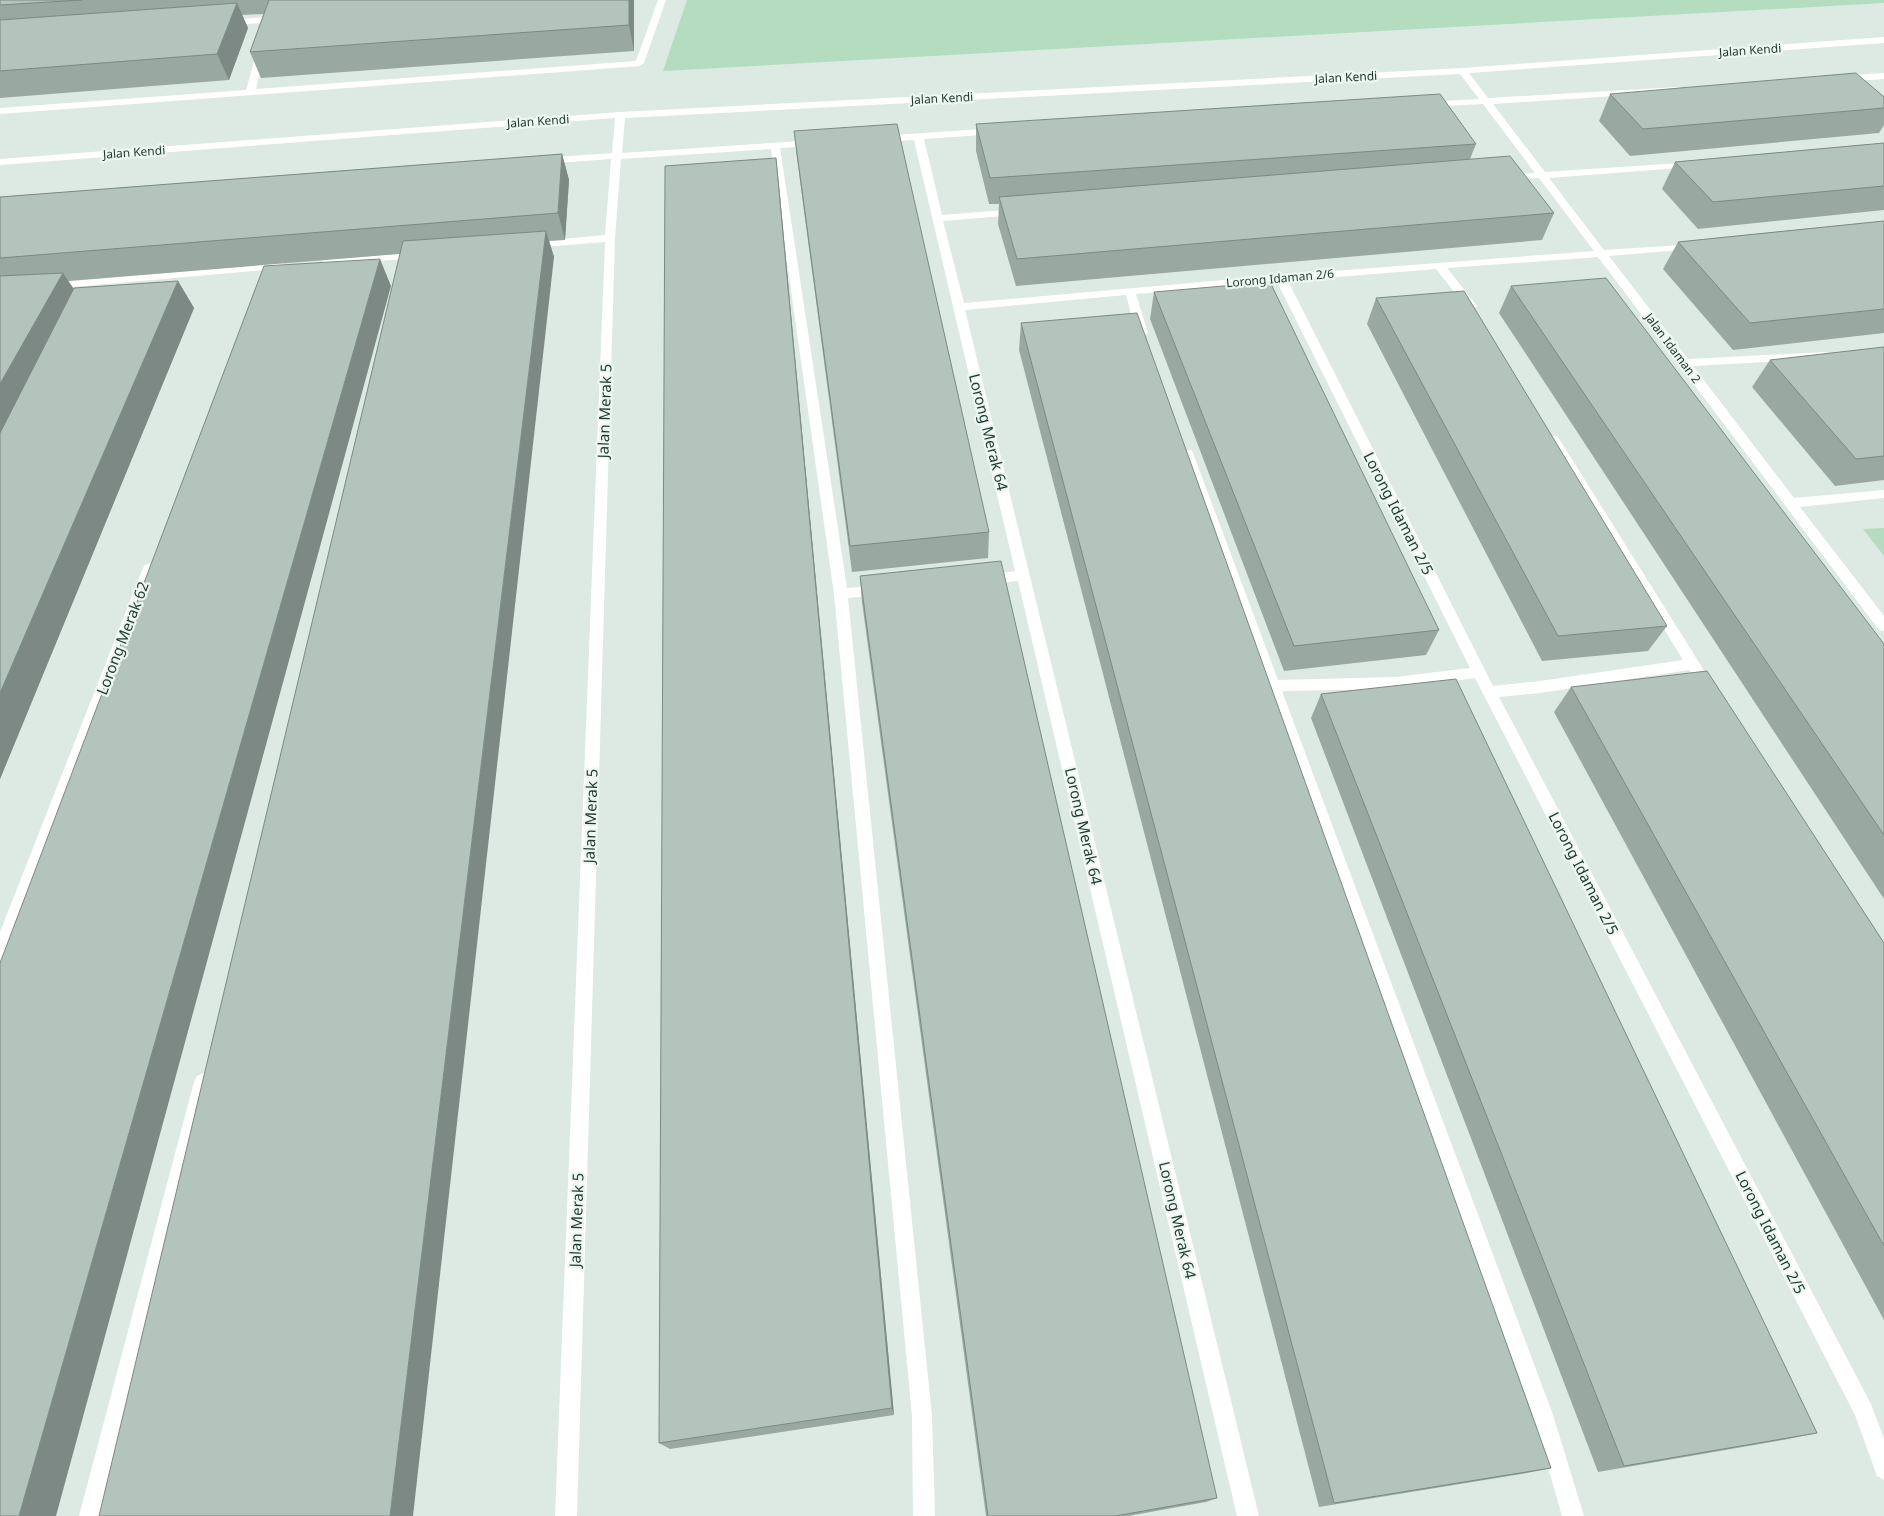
<svg xmlns="http://www.w3.org/2000/svg" width="1884" height="1516" font-family="'Noto Sans',sans-serif">
	<style>
		.green { fill: #b4dcbe }
		.lines { fill: none; stroke-linecap: round; stroke-linejoin: round }
		.minor { fill: #fff; fill-rule: evenodd }
		.wall { fill: #99a9a2 }
		.shaded-wall { fill: #7d8984 }
		.building { fill: #b2c4bc; stroke: #7d8984 }
		.labels { text-anchor: middle; dominant-baseline: central; stroke-width: 4.5; stroke-linejoin: round; paint-order: stroke }
		.far-street-label { font-size: 12px; fill: #1e3931; stroke: #edf6f1 }
		.street-label { font-size: 15px; fill: #1e3931; stroke: #edf6f1 }
	</style>
	<rect width="100%" height="100%" fill="#ddeae3"/>
	<!-- green -->
	<g class="green">
		<polygon points="687,0 1884,0 1884,3 663,71"/>
		<polygon points="1884,528 1884,556 1863,529"/>
	</g>
	<g class="lines">
		<!-- minor -->
		<g class="minor">
			<polygon points="658,0 666,0 644,63 640,66 0,114 0,108 246,90 258,48 262,45 266,48 256,89 636,61"/>
			<polygon points="281,16 285,19 284,21 224,26 220,23 224,20"/>
			<polygon points="1884,37 1884,43 1469,73 1488,98 1678,87 1678,91 1675,92 1493,104 1545,172 1696,162 1698,164 1693,167 1549,178 1604,250 1697,244 1698,246 1697,248 1693,249 1609,256 1688,359 1827,352 1829,355 1827,358 1823,359 1693,366 1794,498 1884,490 1884,498 1800,507 1884,616 1884,631 1879,630 1598,257 1447,268 1477,306 1471,309 1467,308 1436,269 1288,281 1493,686 1540,681 1683,660 1548,440 1554,436 1558,437 1715,688 1713,692 1708,694 1703,692 1689,670 1540,693 1499,697 1871,1404 1884,1439 1884,1480 1877,1476 1855,1415 1475,678 1395,689 1282,691 1553,1415 1584,1516 1562,1516 1533,1415 1181,453 1183,450 1191,450 1193,453 1278,680 1395,677 1470,668 1277,282 1136,294 1148,333 1142,336 1136,333 1126,295 965,310 1259,1516 1237,1516 1018,581 986,584 981,582 979,579 981,576 1015,571 914,140 880,142 875,139 880,136 997,128 1002,131 997,134 924,139 942,215 1017,209 1022,212 1017,215 943,221 964,303 1281,275 1594,251 1539,178 1502,180 1502,176 1506,175 1535,173 1483,104 1423,107 1423,103 1426,102 1479,99 1460,74 625,118 622,153 815,140 820,143 815,146 780,148 847,588 881,585 886,586 888,590 886,594 881,595 848,598 932,1416 935,1516 913,1516 912,1416 834,594 771,149 621,159 615,238 577,1516 555,1516 605,242 530,248 525,245 530,242 605,235 611,159 543,164 538,161 543,158 612,153 615,118 0,165 0,159 620,112 1463,68"/>
			<polygon points="1884,73 1884,79 1841,82 1836,79 1841,76"/>
			<polygon points="420,252 425,255 424,257 325,266 320,263 325,260"/>
			<polygon points="283,263 288,266 287,268 51,289 46,286 51,283"/>
			<polygon points="150,563 155,565 157,568 8,953 6,958 0,961 0,932 143,568 145,565"/>
			<polygon points="203,1073 209,1076 212,1082 101,1516 79,1516 194,1082 197,1076"/>
		</g>
	</g>
	<!-- wall -->
	<g class="wall">
		<polygon points="0,0 634,0 634,51 261,78 250,52 264,14 242,15 248,28 229,80 0,98"/>
		<polygon points="1610,94 1884,97 1884,125 1879,133 1630,156 1599,121"/>
		<polygon points="976,124 1476,144 1470,159 1554,213 1542,240 1016,286 998,224 999,204 989,204 976,151"/>
		<polygon points="794,131 989,532 988,558 852,572 797,158"/>
		<polygon points="1884,143 1884,210 1698,229 1662,189 1675,162"/>
		<polygon points="562,154 569,180 565,240 549,241 554,257 399,254 68,281 74,289 178,281 194,308 0,779 0,197"/>
		<polygon points="776,158 894,1415 670,1449 659,1443"/>
		<polygon points="1884,221 1884,333 1733,350 1663,269 1678,242"/>
		<polygon points="1511,286 1884,644 1884,899 1499,313"/>
		<polygon points="1154,292 1439,630 1426,655 1284,671 1150,319"/>
		<polygon points="1376,298 1667,626 1648,651 1542,661 1367,324"/>
		<polygon points="1021,323 1551,1468 1527,1473 1319,1507 1019,350"/>
		<polygon points="1884,347 1884,480 1835,486 1752,387 1770,360"/>
		<polygon points="860,576 1217,1498 1206,1502 1128,1516 986,1516 862,602"/>
		<polygon points="1571,687 1884,943 1884,1320 1554,712"/>
		<polygon points="1321,694 1817,1433 1783,1440 1598,1472 1311,718"/>
	</g>
	<!-- shaded-wall -->
	<g class="shaded-wall">
		<polygon points="629,0 634,0 634,51 629,25"/>
		<polygon points="237,3 248,28 229,80 217,54"/>
		<polygon points="562,154 569,180 565,240 558,213"/>
		<polygon points="776,158 779,185 894,1415 892,1408"/>
		<polygon points="546,231 554,257 413,1516 390,1516"/>
		<polygon points="380,259 391,286 56,1516 19,1516"/>
		<polygon points="63,273 81,300 0,449 0,384"/>
		<polygon points="178,281 194,308 0,779 0,693"/>
	</g>
	<!-- building -->
	<g class="building">
		<polygon points="0,0 82,0 0,5"/>
		<polygon points="269,0 629,0 629,25 250,52"/>
		<polygon points="237,3 217,54 0,71 0,20"/>
		<polygon points="1856,73 1884,97 1884,108 1643,129 1610,94"/>
		<polygon points="1440,94 1476,144 990,178 976,124"/>
		<polygon points="897,124 989,532 850,546 794,131"/>
		<polygon points="1884,143 1884,186 1713,202 1675,162"/>
		<polygon points="562,154 558,213 0,258 0,197"/>
		<polygon points="1510,156 1554,213 1017,259 999,197"/>
		<polygon points="776,158 892,1408 659,1443 665,166"/>
		<polygon points="1884,221 1884,309 1750,323 1678,242"/>
		<polygon points="546,231 390,1516 99,1516 403,241"/>
		<polygon points="380,259 19,1516 0,1516 0,963 264,266"/>
		<polygon points="63,273 0,384 0,276"/>
		<polygon points="1606,278 1884,644 1884,835 1511,286"/>
		<polygon points="178,281 0,693 0,433 74,288"/>
		<polygon points="1270,282 1439,630 1294,646 1154,292"/>
		<polygon points="1464,291 1667,626 1558,636 1376,298"/>
		<polygon points="1137,313 1551,1468 1334,1503 1021,323"/>
		<polygon points="1884,347 1884,456 1856,459 1770,360"/>
		<polygon points="1001,561 1217,1498 1115,1516 988,1516 860,576"/>
		<polygon points="1707,671 1884,943 1884,1246 1571,687"/>
		<polygon points="1456,679 1817,1433 1624,1466 1321,694"/>
	</g>
	<g class="labels">
		<!-- far-street labels -->
		<g class="far-street-label">
			<text transform="translate(1750 50) rotate(-4)">Jalan Kendi</text>
			<text transform="translate(1346 77) rotate(-3)">Jalan Kendi</text>
			<text transform="translate(942 98) rotate(-3)">Jalan Kendi</text>
			<text transform="translate(538 121) rotate(-4)">Jalan Kendi</text>
			<text transform="translate(134 152) rotate(-4)">Jalan Kendi</text>
			<text transform="translate(1280 278) rotate(-5)">Lorong Idaman 2/6</text>
			<text transform="translate(1673 348) rotate(53)">Jalan Idaman 2</text>
		</g>
		<!-- street labels -->
		<g class="street-label">
			<text transform="translate(604 411) rotate(-88)">Jalan Merak 5</text>
			<text transform="translate(989 432) rotate(76)">Lorong Merak 64</text>
			<text transform="translate(1399 513) rotate(63)">Lorong Idaman 2/5</text>
			<text transform="translate(122 638) rotate(-69)">Lorong Merak 62</text>
			<text transform="translate(590 816) rotate(-88)">Jalan Merak 5</text>
			<text transform="translate(1084 826) rotate(77)">Lorong Merak 64</text>
			<text transform="translate(1584 873) rotate(63)">Lorong Idaman 2/5</text>
			<text transform="translate(576 1220) rotate(-88)">Jalan Merak 5</text>
			<text transform="translate(1178 1220) rotate(77)">Lorong Merak 64</text>
			<text transform="translate(1771 1232) rotate(63)">Lorong Idaman 2/5</text>
		</g>
	</g>
</svg>
